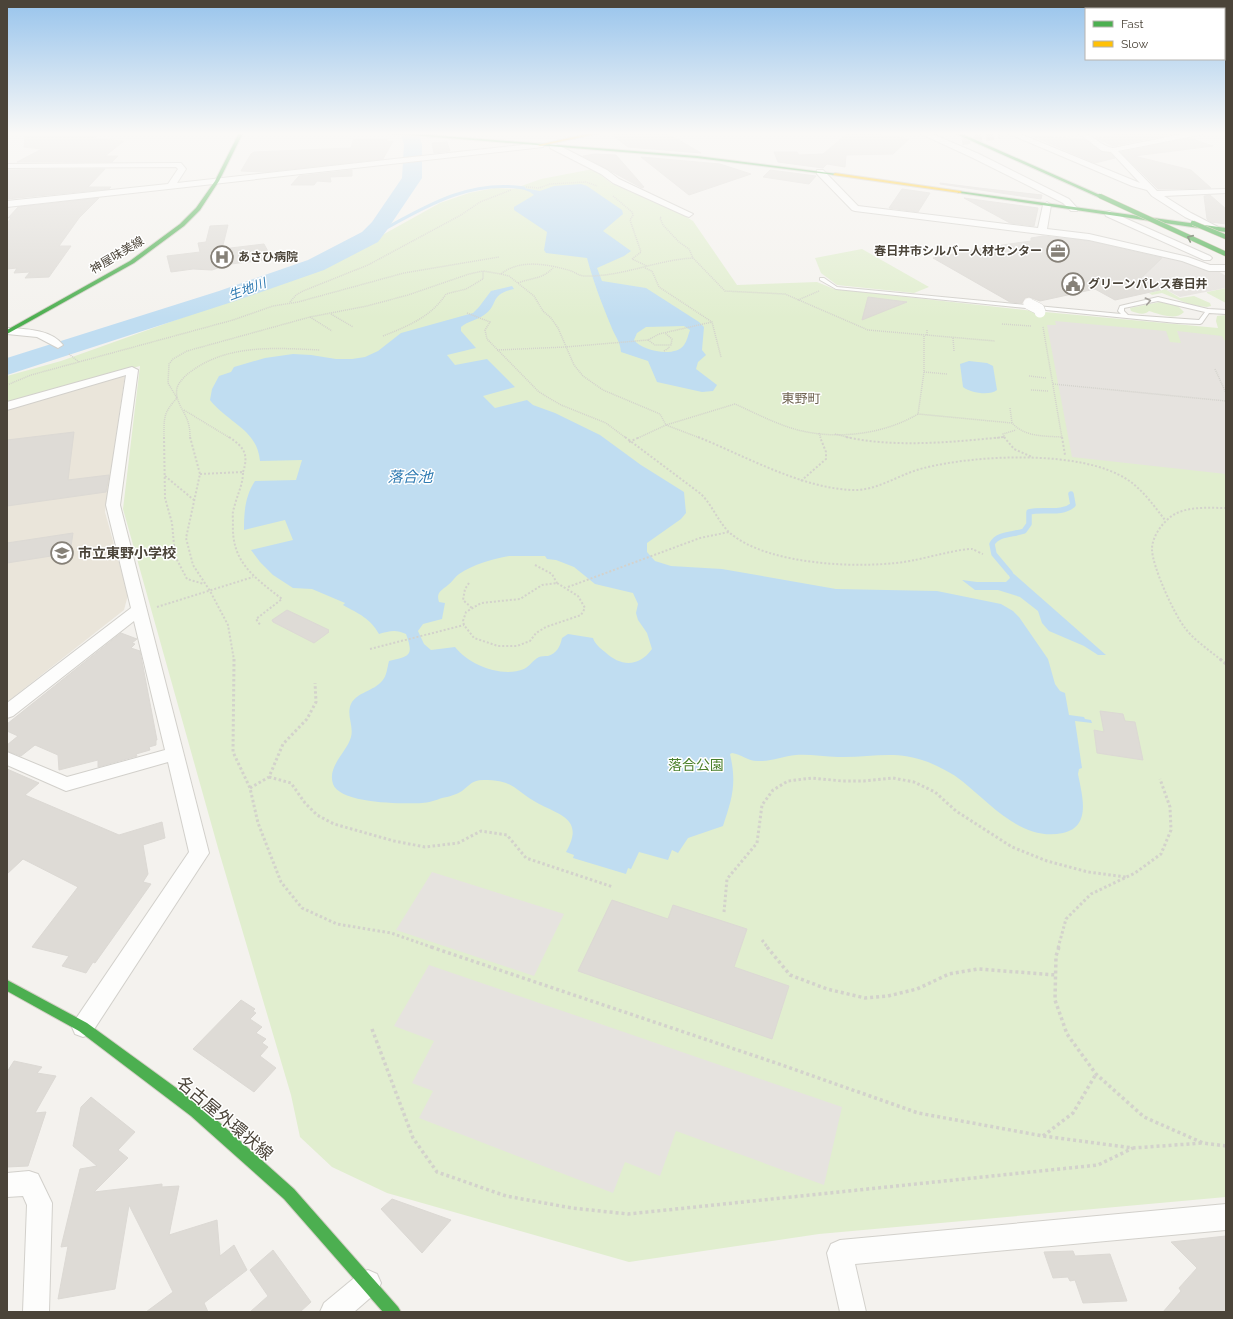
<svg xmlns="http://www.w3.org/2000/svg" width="1233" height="1319" font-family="Raleway,'Noto Sans JP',sans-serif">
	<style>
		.education { fill: #eae5da }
		.green { fill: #e1eecf }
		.parking { fill: #e6e3df }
		.water { fill: #c0ddf1; fill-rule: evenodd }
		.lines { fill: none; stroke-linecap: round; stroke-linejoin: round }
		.stream-far1 { stroke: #c0ddf1; stroke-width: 3 }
		.stream { stroke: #c0ddf1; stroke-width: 5.5 }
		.river { fill: #c0ddf1; fill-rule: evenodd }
		.building { fill: #dedbd6; stroke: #dcd9d4 }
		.street-tunnel { stroke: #d2cfca; stroke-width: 8; stroke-dasharray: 8 4; stroke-linecap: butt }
		.lane-casing { stroke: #d2d0cb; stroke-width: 2 }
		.street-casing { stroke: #d2d0cb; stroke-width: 2 }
		.fast-casing { stroke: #d3cfc5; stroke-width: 2 }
		.slow-casing { stroke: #d3cfc5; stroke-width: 2 }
		.path-far3 { stroke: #d3d2cc; stroke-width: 1.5; stroke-dasharray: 1 1; stroke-linecap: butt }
		.path-far2 { stroke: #d3d2cc; stroke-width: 2; stroke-dasharray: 2 2; stroke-linecap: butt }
		.path-far1 { stroke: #d3d2cc; stroke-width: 3; stroke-dasharray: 2.5 2.5; stroke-linecap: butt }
		.path { stroke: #d3d2cc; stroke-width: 3.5; stroke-dasharray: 3 3; stroke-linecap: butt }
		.lane { fill: #fdfdfc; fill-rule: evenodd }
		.street { fill: #fdfdfc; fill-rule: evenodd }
		.fast { fill: #4caf50; fill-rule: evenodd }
		.slow { fill: #ffc107; fill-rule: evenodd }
		.street-bridge-casing { stroke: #d2d0cb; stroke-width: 12; stroke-linecap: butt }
		.fast-bridge-casing { stroke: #ccbfa9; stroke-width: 5.5; stroke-linecap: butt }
		.street-bridge { stroke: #fdfdfc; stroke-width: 11 }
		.fast-bridge { stroke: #4caf50; stroke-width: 4.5 }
		.oneway { stroke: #4b593e }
		.oneway2 { stroke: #9b9791 }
		.labels { text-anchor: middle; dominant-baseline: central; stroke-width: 3; stroke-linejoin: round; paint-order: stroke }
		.far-poi-label { font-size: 12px; font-weight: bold; fill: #4b4439; stroke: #fff; text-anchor: start }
		.far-street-label { font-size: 12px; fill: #4b4439; stroke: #fff }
		.far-water-label { font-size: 13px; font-style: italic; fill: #2e7ab2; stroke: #fff }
		.far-quarter-label { font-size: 13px; fill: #6e6250; stroke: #fff }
		.poi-label { font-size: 14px; font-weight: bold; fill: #4b4439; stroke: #fff; text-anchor: start }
		.park-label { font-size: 14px; fill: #4a7f2a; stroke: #fff }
		.water-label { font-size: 15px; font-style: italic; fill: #2e7ab2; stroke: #fff }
		.near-street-label { font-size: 17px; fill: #4b4439; stroke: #fff }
	</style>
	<rect width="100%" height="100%" fill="#f4f2ee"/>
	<!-- education -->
	<polygon class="education" points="125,375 105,512 128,595 124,610 7,702 7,408"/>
	<!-- green -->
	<g class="green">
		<polygon points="593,169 611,183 680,213 693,221 737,285 817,282 834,289 1034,311 1218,328 1216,321 1217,316 1226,315 1226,1197 819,1234 629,1262 387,1193 332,1167 300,1137 291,1095 220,855 123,509 140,366 7,403 7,376 61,361 293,278 357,249 440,203 469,193 494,188 513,189 541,179"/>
		<polygon points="862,249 929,287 914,293 837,285 821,273 815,258"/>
		<polygon points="1226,288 1226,303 1207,293 1207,292"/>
		<polygon points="1165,289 1180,298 1194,296 1210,303 1211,306 1207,307 1191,305 1162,293 1152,295 1149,293"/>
		<path d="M1160 302 1177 305 1184 312C1176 321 1159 314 1149 311 1144 316 1137 313 1131 311L1130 308Z"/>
	</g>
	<!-- parking -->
	<g class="parking">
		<polygon points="1139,249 1215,269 1226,276 1226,288 1180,297 1121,266"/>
		<polygon points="1055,321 1166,331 1170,342 1181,343 1177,331 1222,336 1226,343 1226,474 1072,457 1047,325 1056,325"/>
		<polygon points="432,872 564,914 534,976 396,930"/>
		<polygon points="429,965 842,1107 824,1185 676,1131 660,1176 625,1162 613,1193 419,1118 433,1091 412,1083 434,1041 394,1026"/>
	</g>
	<!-- water -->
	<g class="water">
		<path d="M581 184 587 186 622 210 623 214 603 231 631 251 624 256 597 268 602 281 646 288 699 322 704 327 702 350 706 355 698 362 696 369 717 385 713 391 702 392 657 382 648 361 621 352C620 340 615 337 611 326 602 304 593 281 587 258L546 253 544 250 547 232 514 210V207L534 195 530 192 522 189 524 188 540 191 554 186ZM684 326 690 330C688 335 687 341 684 345 675 358 642 351 634 340L637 333 646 327Z"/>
		<path d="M512 286 514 289C489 294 499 305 484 315 477 320 468 321 461 327V331L476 348 447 355 455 365 487 359 515 387 483 396 495 408 527 400 533 405 555 413 600 435 641 465 684 492 686 513 681 519 647 543V552L655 561 671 566 722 569 836 589 937 591 1001 604 1013 611 1019 617 1048 659 1055 684 1060 691 1065 693 1069 715 1084 717 1085 719 1091 720 1092 723 1075 721 1082 768 1079 769 1078 774C1082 795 1092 827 1063 833 1022 842 991 804 962 781 952 773 940 767 928 762 895 749 871 758 838 757 824 757 810 754 796 755 783 756 770 762 757 761 748 761 741 754 732 753L730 754C737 784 732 799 723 826L688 838 678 853 672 850 668 860 639 852 631 869 628 868 626 874 573 858 574 855 566 852C586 817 557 815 534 801 512 788 513 780 483 780 472 780 470 785 462 791 458 794 448 797 442 798 436 800 428 803 422 803 404 804 340 804 333 784 327 766 347 752 351 737 354 726 346 715 351 704 357 692 374 691 382 681 387 676 387 668 389 661 410 656 414 656 406 634 396 629 389 631 379 634 370 618 359 614 343 605L345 603 312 589 293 588 273 575 260 562 251 550 293 540 285 520 244 530C244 512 245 496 255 481L296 480 302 460 260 461C257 429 228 423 210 400L212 389 219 376 231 372 234 367 265 358 293 354 311 355 336 359H352L365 357 378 351 401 333 473 313 479 307 491 291ZM509 556H545L547 559 556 560 574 567 595 584 633 593 638 604 636 613 638 620 647 633 652 649C639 667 621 667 605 652 600 648 595 644 593 638L568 634 562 638C560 647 557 653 548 656 545 656 541 656 539 657 533 660 530 666 524 669 502 678 469 665 455 647L431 650 424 644 418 631 423 624 442 619 445 603 439 602C436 592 441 591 448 585 452 582 455 577 459 574 474 564 492 559 509 556Z"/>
		<path d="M969 361 987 363 993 366 997 390C990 396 970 393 963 387L960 364Z"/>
		<polygon points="1005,567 1014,574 1106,655 1098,655 1084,646 1049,631 1042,623 1038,611 1020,597 998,590 975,590 962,580 977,582 1006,582 1010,578 1008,573 1004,569"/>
	</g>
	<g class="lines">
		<!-- stream-far1 -->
		<path class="stream-far1" d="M370 237C420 210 465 179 524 188"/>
		<!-- stream -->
		<path class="stream" d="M1010 573 994 554 992 544C998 533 1013 535 1024 531L1029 524V512C1043 508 1061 515 1073 505L1071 494"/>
		<!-- river -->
		<polygon class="river" points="400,133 418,133 422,144 422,178 387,230 378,242 324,270 235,301 7,375 7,358 219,291 308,260 362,232 372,222 402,178 404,144"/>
	</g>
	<!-- building -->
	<g class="building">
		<polygon points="610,133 667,133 701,153 628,147"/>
		<polygon points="848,133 871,133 909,139 893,154 846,155 845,167 827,164 823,168 778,162 774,152 797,152 799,155 823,154"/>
		<polygon points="1112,133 1177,133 1113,146 1096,138 1112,136"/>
		<polygon points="97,136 94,139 124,141 105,156 118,156 112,162 17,162 42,149 24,147 25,137"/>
		<polygon points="1032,136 1084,139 1101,152 1110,153 1115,158 1095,163"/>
		<polygon points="1190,138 1213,146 1134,156 1191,170 1211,188 1158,189 1121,152"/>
		<polygon points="387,139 386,141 393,141 383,159 264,172 241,171 251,154 254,152 351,148 353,140"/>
		<polygon points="447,142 450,151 434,153 432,143"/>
		<polygon points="595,154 616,155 644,187 642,188 583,156"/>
		<polygon points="641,157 720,164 751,174 689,195"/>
		<polygon points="105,169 88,187 111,187 109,189 7,199 8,170"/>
		<polygon points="352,170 352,176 330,177 331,182 317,181 314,185 291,185 299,176"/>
		<polygon points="770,170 816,176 809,184 763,177"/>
		<polygon points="940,183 979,188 1042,195 1041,199 940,184"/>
		<polygon points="902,189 930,193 918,212 889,208"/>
		<polygon points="1210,195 1226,209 1226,224 1211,222 1207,219 1204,196"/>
		<polygon points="99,198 79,218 59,246 71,246 49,277 25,278 30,272 14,273 17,268 7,269 7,223 11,218 8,218 18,207"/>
		<polygon points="964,198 1038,208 1034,226 1010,223"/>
		<polygon points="228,225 222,249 264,244 272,259 231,264 212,270 193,269 171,272 167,256 200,252 198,243 206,242 210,226"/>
		<polygon points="1043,236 1089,241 1162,258 1141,278 1164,289 1115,300 1095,289 1040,301 1029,297 1025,298 1022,303 1010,302 933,258 988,247 1031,241 1031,238"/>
		<polygon points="868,297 907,302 862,320"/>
		<polygon points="74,432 68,480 109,475 106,492 7,506 7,440"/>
		<polygon points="73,533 70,553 7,563 7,543"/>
		<polygon points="287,610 329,630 328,631 329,632 314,643 273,622 272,620"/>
		<polygon points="121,633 137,639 132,643 135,644 131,648 140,651 157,740 156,740 156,745 149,747 150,750 136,754 137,756 98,767 98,760 59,770 58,755 35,745 21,756 7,751 7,745 18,736 7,731 7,724"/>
		<polygon points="1100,711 1123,714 1125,721 1135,722 1143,760 1097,753 1094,730 1104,732"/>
		<polygon points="7,769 39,783 25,795 119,835 162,822 165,838 143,845 148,874 143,882 151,884 95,963 93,962 86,973 62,966 69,956 32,947 78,887 23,859 7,874"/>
		<polygon points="612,900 668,919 673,905 747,929 734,967 789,986 772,1039 578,971"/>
		<polygon points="241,1000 255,1009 253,1011 256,1013 250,1019 262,1027 256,1033 266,1039 262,1043 268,1047 260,1056 276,1068 254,1092 193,1049"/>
		<polygon points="14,1061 42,1067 37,1073 56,1076 35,1113 46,1112 28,1166 7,1167 7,1072"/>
		<polygon points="91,1097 135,1132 118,1150 128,1158 94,1192 162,1184 162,1187 179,1186 169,1235 217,1220 220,1256 234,1245 247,1270 204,1303 208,1312 146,1312 173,1292 129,1205 115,1289 58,1299 68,1246 61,1247 80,1169 97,1166 73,1146 81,1107"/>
		<polygon points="392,1199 451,1220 422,1253 381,1209"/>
		<polygon points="1226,1236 1226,1312 1163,1312 1181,1291 1179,1288 1197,1268 1171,1242"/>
		<polygon points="273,1250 311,1302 300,1312 250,1312 268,1296 250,1270"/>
		<polygon points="1073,1251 1075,1256 1110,1254 1127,1301 1083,1303 1075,1280 1070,1281 1068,1277 1053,1278 1044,1252"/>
	</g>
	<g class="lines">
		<!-- street-tunnel -->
		<polyline class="street-tunnel" points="962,141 1000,135"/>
		<!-- lane casing -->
		<g class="lane-casing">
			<path id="lane" d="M820 278H824L837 287 1121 314 1118 311 1120 306 1158 297 1208 309 1226 310V314L1209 313 1202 323 1200 324 1177 323 836 289 820 280ZM1158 301 1205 312 1199 320 1128 315 1124 311V308Z"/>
		</g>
		<!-- street casing -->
		<g class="street-casing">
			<g id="street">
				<polygon points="919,133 930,133 979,154 1069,199 1078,209 1077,211 1071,211 1063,203 973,158"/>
				<path d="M1007 133H1018L1140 183 1111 152 1102 151 1078 133C1094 133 1099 146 1113 148L1187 133H1203L1199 135 1118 151 1157 191 1226 189V193L1164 196 1191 213 1218 227 1217 229H1211L1185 217 1152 196 1147 190 1132 186Z"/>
				<polygon points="540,143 544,145 543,147 7,207 7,201 168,184 178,169 176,167 7,168 7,164 178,163 181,163 186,169 177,183"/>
				<polygon points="550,144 556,144 607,170 619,179 693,214 689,217 686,216 613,183 601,174 550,148"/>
				<polygon points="817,170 823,170 858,206 1038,228 1043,205 1047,202 1051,205 1047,229 1089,234 1188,257 1210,265 1226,265 1226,271 1209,271 1182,261 1089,240 855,211 852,210 817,174"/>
				<polygon points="1109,211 1210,256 1212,258 1210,260 1204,260 1106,216 1105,214 1106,212"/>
				<path d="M7 328C25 329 51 329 63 345L58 348 37 337 7 334Z"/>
				<polygon points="132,367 138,370 120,505 209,853 91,1034 83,1037 75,1034 72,1027 75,1020 189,852 168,762 66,791 7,765 7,752 67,777 165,750 134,621 13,716 7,718 7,703 131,608 106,505 126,375 7,410 7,402"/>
				<polygon points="29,1171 38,1174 52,1203 49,1312 23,1312 27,1205 23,1196 7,1197 7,1173"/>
				<polygon points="1226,1204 1226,1230 855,1264 866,1312 840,1312 827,1253 831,1244 840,1240"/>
				<polygon points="368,1270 377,1274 381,1283 377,1292 354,1312 320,1312 324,1303 359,1274"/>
			</g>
		</g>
		<!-- fast casing -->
		<g class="fast-casing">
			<g id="fast">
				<polygon points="239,133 243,133 219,181 200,210 184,226 134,263 7,334 7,330 130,261 180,224 196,208 215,181"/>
				<polygon points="385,133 406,133 697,156 837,174 835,175 697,158"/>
				<polygon points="954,133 960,133 1102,196 1098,197"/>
				<polygon points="958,191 1226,228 1226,232 960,193 958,193"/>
				<polygon points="7,980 87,1023 201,1106 294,1189 398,1307 401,1312 383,1312 284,1199 191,1116 79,1031 7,991"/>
			</g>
		</g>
		<!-- slow casing -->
		<g class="slow-casing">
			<g id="slow">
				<polygon points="591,133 600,133 540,146 538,145"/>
				<polygon points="835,173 960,191 962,192 960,193 833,175"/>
			</g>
		</g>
		<!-- path-far3 -->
		<g class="path-far3">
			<polyline points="526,187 539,188 550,184 586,182 597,186"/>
			<polyline points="613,196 632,212 633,215 630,220 641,252 632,259 647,266"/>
			<polyline points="661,217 660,218 663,225 679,242 689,249 693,258 725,291 785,294 868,330 995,341"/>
			<polyline points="645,268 652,271 659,287 712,322 721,357"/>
			<polyline points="501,274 509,276 534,296 543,311 551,318 558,328 574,365 583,376 603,390 660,414 666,425 700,438"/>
			<path d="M518 283C533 277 541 280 553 268"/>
			<polyline points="798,300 819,291"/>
			<polyline points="290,302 296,295 303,291 368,265 461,215 480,202 511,190"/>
			<polyline points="467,313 490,322 485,330 487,339 539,392 561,405 606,423 626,438"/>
			<polyline points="331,314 353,327"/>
			<polyline points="310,317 332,331"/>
			<polyline points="1002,324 1031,326"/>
			<polyline points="1043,327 1062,438"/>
			<polyline points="927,330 927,336"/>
			<path d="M383 336C408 326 431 317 446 294L466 289 483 279V271L501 274C519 259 547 264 568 270 574 271 578 276 585 276 622 277 656 260 693 258"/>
			<path d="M924 336V372L918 414 1012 423C1025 437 1044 436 1062 437"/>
			<polyline points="953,338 954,351"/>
			<polyline points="648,340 655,345 671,345 672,339 665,333"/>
			<polyline points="497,350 565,347 648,340 659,334 712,322"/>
			<polyline points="664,351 669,348 669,346"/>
			<polyline points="69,354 79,362"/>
			<polyline points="1215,369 1226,393"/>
			<polyline points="924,372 947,374"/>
			<polyline points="1029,376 1046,378"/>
			<polyline points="1053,384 1226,401"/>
			<polyline points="7,385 31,375 233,320 273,306 298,302 404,273 499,257"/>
			<polyline points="1031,390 1048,391"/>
			<polyline points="1010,408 1012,423"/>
			<polyline points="184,410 230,438"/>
			<polyline points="819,433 821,438"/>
			<polyline points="835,434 851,438"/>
			<path d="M164 438C164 418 163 413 177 398L168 383 169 364 173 359 187 351 310 317 367 306 408 295 469 274 483 271"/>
			<path d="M190 438C190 434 190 430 189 426 187 413 174 402 177 388 179 381 187 374 193 370 230 344 276 348 320 350"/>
			<path d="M638 438 666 425 735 404C753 412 770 421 788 427 829 441 881 436 918 414"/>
			<polyline points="995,438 1004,437"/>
			<polyline points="1005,438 1003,434 1016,430"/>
		</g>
		<!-- path-far2 -->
		<g class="path-far2">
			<polyline points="164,437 165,498 172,523 175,556 187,579 204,584"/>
			<polyline points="190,437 200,474 186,538 193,565 210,591 228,625 234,660"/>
			<path d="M229 437C244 447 249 454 243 472"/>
			<path d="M625 437 701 494C713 506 718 522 730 533 768 566 867 570 915 560 925 558 964 548 972 549 975 550 980 553 983 554"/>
			<path d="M698 437C745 456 801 488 852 490 878 491 899 474 924 468 975 455 1082 449 1128 480 1143 490 1154 506 1165 520"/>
			<path d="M846 437C895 448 954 442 1004 437"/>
			<polyline points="1004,437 1014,449 1032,457"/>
			<polyline points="1062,437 1065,455"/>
			<polyline points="629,442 640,437"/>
			<path d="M200 474 243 472C243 485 237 495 234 508 232 512 233 518 233 523 231 562 254 577 282 599L256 619 261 626"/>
			<polyline points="165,476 194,500"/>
			<polyline points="801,481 826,459 826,452 820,437"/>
			<polyline points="535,565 552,574 557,583"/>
			<polyline points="469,583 465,589 463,600 472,608"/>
			<polygon points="557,583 578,596 585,608 581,615 546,627 536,633 530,641 517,646 498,646 474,638 464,625 463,621 466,612 481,603 520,599 542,585"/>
			<polyline points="568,587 700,538 729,532"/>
			<polyline points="157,607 253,577"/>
			<polyline points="370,649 464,625"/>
			<path d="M1221 660C1209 650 1194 640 1185 628 1174 614 1152 566 1152 549 1152 536 1164 520 1175 514 1190 506 1210 508 1226 508"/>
		</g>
		<!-- path-far1 -->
		<g class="path-far1">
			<polyline points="234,659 233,752 250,788 258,823 281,882 302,908 337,924 391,933 434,948"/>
			<polyline points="1220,659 1226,664"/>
			<polyline points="269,777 291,783 305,803 317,815 334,824 394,841 425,847 458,843 481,831 507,835 526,858 613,887"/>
			<polyline points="250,788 269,777 283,744 307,719 316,702 315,683"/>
			<polyline points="724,912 727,879 757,843 762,805 773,790 788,781 812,778 842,781 864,781 893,778 914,782 935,792 956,811 1012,847 1047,861 1088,872 1126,877"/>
			<polyline points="762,940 768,948"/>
			<polyline points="1058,948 1066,919 1091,894 1135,873 1161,854 1171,830 1170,807 1160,779"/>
		</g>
		<!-- path -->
		<g class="path">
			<polyline points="431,947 782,1065 918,1113 1043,1136 1133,1148 1203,1143"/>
			<polyline points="767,947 790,975 827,989 865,998 888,996 917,989 949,974 978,969 1056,975"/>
			<polyline points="1059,947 1056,956 1055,1000 1067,1034 1096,1074 1144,1117 1203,1143 1226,1146"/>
			<polyline points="372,1029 413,1138 437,1172 506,1196 572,1208 628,1214 1098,1165 1133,1148"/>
			<polyline points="1043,1136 1073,1113 1096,1074"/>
		</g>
		<!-- lane -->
		<use href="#lane" class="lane"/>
		<!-- street -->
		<use href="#street" class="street"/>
		<!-- fast -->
		<use href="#fast" class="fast"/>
		<!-- slow -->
		<use href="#slow" class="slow"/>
		<!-- street-bridge casing -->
		<g class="street-bridge-casing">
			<polyline id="street-bridge" points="1029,304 1039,309 1040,312"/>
		</g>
		<!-- fast-bridge casing -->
		<g class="fast-bridge-casing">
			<g id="fast-bridge">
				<polyline points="1100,196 1226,254"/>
				<polyline points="1193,223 1226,237"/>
			</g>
		</g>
		<!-- street-bridge -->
		<use href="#street-bridge" class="street-bridge"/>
		<!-- fast-bridge -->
		<use href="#fast-bridge" class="fast-bridge"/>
	</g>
	<!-- one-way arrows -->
	<defs><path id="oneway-chevron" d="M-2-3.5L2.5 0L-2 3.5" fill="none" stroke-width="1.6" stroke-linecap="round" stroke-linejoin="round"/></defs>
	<use class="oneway" href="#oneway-chevron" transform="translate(1190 238) rotate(-156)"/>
	<use class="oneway2" href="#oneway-chevron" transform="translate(1148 301) rotate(-12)"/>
	<!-- sky -->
	<linearGradient id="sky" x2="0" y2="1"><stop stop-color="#98c4ec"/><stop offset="0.42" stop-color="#faf9f7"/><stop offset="1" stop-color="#faf9f7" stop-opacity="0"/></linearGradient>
	<rect width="1233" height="318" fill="url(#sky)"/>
	<!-- icons -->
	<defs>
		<g id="office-ring" transform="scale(1.15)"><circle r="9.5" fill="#fff" stroke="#868178" stroke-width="1.5"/><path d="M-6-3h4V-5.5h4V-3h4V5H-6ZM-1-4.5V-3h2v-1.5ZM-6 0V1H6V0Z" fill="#868178"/></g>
		<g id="hospital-ring" transform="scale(1.15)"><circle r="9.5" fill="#fff" stroke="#868178" stroke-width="1.5"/><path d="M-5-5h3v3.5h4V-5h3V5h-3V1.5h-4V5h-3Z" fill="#868178"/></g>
		<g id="civic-ring" transform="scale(1.15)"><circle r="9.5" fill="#fff" stroke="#868178" stroke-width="1.5"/><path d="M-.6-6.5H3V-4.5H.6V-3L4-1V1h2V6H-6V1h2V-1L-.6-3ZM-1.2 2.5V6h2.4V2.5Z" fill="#868178"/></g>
		<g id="school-ring" transform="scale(1.15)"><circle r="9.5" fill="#fff" stroke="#868178" stroke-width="1.5"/><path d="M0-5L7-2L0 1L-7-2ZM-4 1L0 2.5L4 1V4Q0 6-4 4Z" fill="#868178"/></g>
	</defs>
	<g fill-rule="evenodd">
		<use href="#office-ring" x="1058" y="251"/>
		<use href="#hospital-ring" x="222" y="257"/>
		<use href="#civic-ring" x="1073" y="284"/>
		<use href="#school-ring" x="62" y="553"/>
	</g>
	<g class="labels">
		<!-- far-poi labels -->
		<g class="far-poi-label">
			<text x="1042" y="251" text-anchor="end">春日井市シルバー人材センター</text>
			<text x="238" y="257">あさひ病院</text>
			<text x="1088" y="284">グリーンパレス春日井</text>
		</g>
		<!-- far-street labels -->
		<g class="far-street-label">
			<text transform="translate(117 255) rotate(-31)">神屋味美線</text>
		</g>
		<!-- far-water labels -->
		<g class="far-water-label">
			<text transform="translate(247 289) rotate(-20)">生地川</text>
		</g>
		<!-- far-quarter labels -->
		<g class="far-quarter-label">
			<text x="801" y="398">東野町</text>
		</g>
		<!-- poi labels -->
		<g class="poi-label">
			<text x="78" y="553">市立東野小学校</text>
		</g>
		<!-- park labels -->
		<g class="park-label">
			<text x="696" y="765">落合公園</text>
		</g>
		<!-- water labels -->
		<g class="water-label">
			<text x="410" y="477">落合池</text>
		</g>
		<!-- near-street labels -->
		<g class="near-street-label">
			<text transform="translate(225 1118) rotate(40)">名古屋外環状線</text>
		</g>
	</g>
	<!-- border -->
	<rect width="1233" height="1319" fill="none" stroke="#4b4439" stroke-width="16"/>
	<!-- legend -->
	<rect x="1085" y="8" width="140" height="52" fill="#ffffff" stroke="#b7b4b0"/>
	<rect x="1093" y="21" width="20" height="6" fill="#4caf50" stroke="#b7b4b0"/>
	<text x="1121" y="28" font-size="12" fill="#4b4439">Fast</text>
	<rect x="1093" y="41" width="20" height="6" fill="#ffc107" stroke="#b7b4b0"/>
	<text x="1121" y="48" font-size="12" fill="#4b4439">Slow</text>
</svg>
